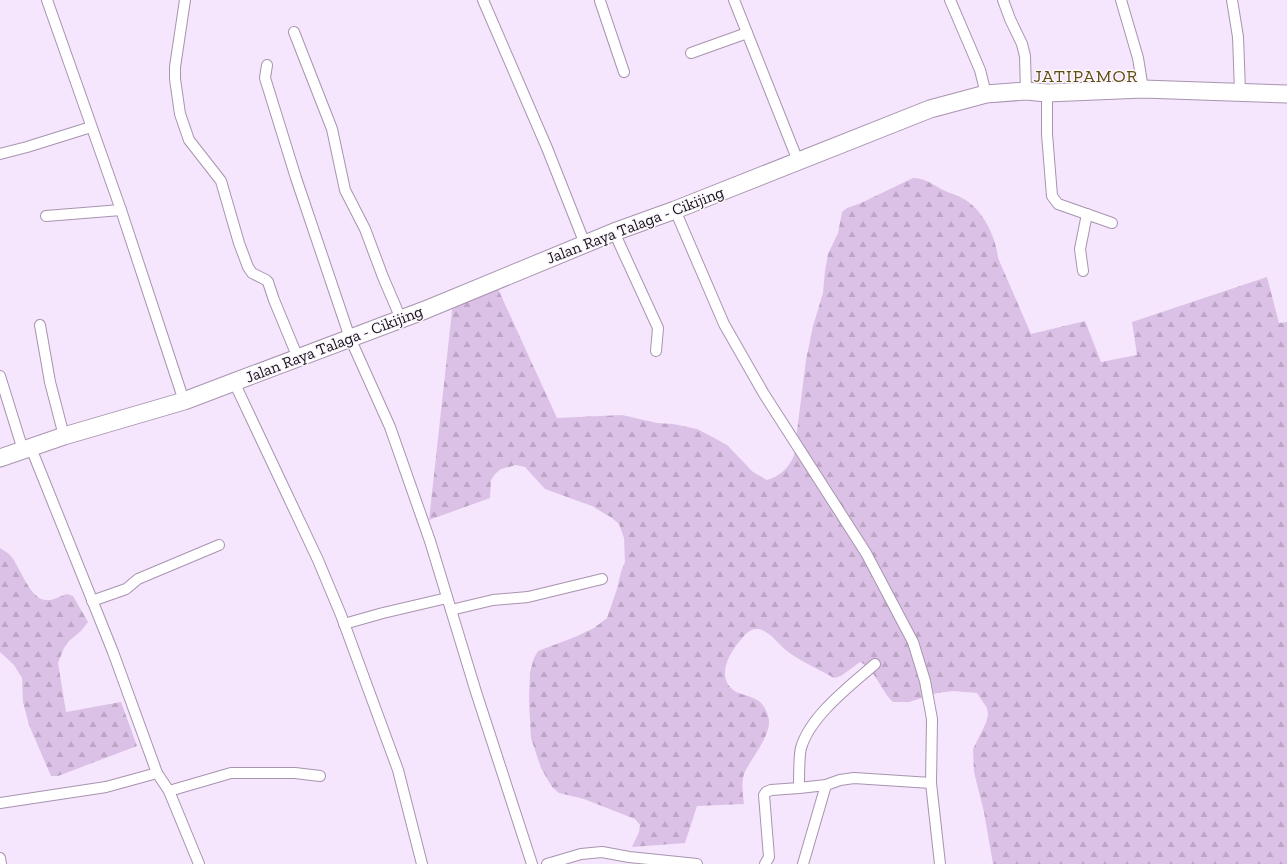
<svg xmlns="http://www.w3.org/2000/svg" width="1287" height="864" font-family="'Zilla Slab',serif">
	<style>
		.forest { fill: url(#forest-firs) }
		.lines { fill: none; stroke-linecap: round; stroke-linejoin: round }
		.minor-casing { stroke: #a894b0; stroke-width: 12 }
		.primary-casing { stroke: #a894b0; stroke-width: 19 }
		.minor { stroke: #fff; stroke-width: 10 }
		.primary { stroke: #fff; stroke-width: 17 }
		.labels { text-anchor: middle; dominant-baseline: central; stroke-width: 3; stroke-linejoin: round; paint-order: stroke }
		.street-label { font-size: 16px; fill: #150e18; stroke: #fbf7fd }
		.quarter-label { font-size: 18px; letter-spacing: 1px; fill: #624e11; stroke: #fbf7fd }
	</style>
	<defs>
		<pattern id="forest-firs" width="22" height="20" patternUnits="userSpaceOnUse"><rect width="22" height="20" fill="#dcc1e7"/><path d="M5 1l3.5 6h-7zM16 11l3.5 6h-7z" fill="#bca5c5"/></pattern>
	</defs>
	<rect width="100%" height="100%" fill="#f5e5fd"/>
	<!-- forest -->
	<g class="forest">
		<path d="M913 178C925 178 932 184 941 189 949 193 957 195 964 199 983 210 996 237 998 258L1031 334 1085 321 1101 362 1137 355 1132 322 1267 277 1279 323 1287 322V864H993L984 812 974 772 973 749 986 723 988 715 987 708 977 693 953 691 937 693 909 702H893C881 691 875 669 860 662L841 676 834 678C819 669 801 662 787 651 778 644 769 630 758 629 749 628 744 636 739 642 727 656 716 680 736 692 743 695 756 697 761 703 765 707 769 716 769 722 769 739 750 759 744 774 741 784 743 795 744 804L697 806 685 843 632 847 639 832 640 825 635 819 584 799 559 793 552 787 541 768 531 738 529 701 530 672 534 658 538 651 575 637 594 628 607 618 617 589 621 572 625 562 624 538 619 524 612 518 592 506 545 489 525 467 516 465 501 469 495 474 491 480 490 498 429 520 453 302 498 289 557 418 622 415 657 423 673 424 697 429 705 433 727 445 753 472 767 480C779 477 790 467 794 455L806 360 813 326 823 293 825 271 828 254 838 233 842 212 847 208 861 203Z"/>
		<path d="M0 548C3 550 7 552 10 555 20 566 30 600 46 600 53 601 60 596 67 594L73 596 88 622 81 631 69 641 64 648 58 663 66 712 121 702 137 746 58 776H51L29 725 23 702 22 678 14 665 0 652Z"/>
	</g>
	<g class="lines">
		<!-- minor casing -->
		<g class="minor-casing">
			<g id="minor">
				<polyline points="47,0 121,210 184,401"/>
				<polyline points="185,0 175,67 175,79 180,114 189,140 221,181 239,243 248,267 252,273 266,280 268,282 274,300 298,358"/>
				<polyline points="483,0 547,148 585,244"/>
				<polyline points="734,0 798,161"/>
				<polyline points="950,0 980,70 986,94"/>
				<polyline points="1003,0 1010,19 1022,44 1025,56 1026,91"/>
				<polyline points="1121,0 1138,58 1143,89"/>
				<polyline points="1232,0 1238,37 1240,91"/>
				<polyline points="600,1 624,72"/>
				<polyline points="294,32 332,129 345,190 365,229 383,277 401,319"/>
				<polyline points="691,53 747,33"/>
				<polyline points="267,65 265,78 296,178 350,338 390,427 430,541 476,692 532,864"/>
				<polyline points="1047,93 1047,134 1052,196 1058,204 1112,223"/>
				<polyline points="0,154 27,147 91,127"/>
				<polyline points="675,210 724,324 764,394 866,553 913,642 925,681 932,719 931,783 940,864"/>
				<polyline points="46,216 121,210"/>
				<polyline points="614,232 658,328 656,351"/>
				<polyline points="1083,271 1080,249 1087,214"/>
				<polyline points="40,325 50,382 64,436"/>
				<polyline points="0,376 23,450"/>
				<polyline points="234,382 318,560 341,615 398,770 422,864"/>
				<polyline points="31,448 113,652 157,773 169,791 199,864"/>
				<polyline points="92,601 126,589 138,579 219,545"/>
				<polyline points="451,610 493,600 528,597 602,579"/>
				<polyline points="344,624 383,613 447,598"/>
				<polyline points="799,788 826,785 840,780 854,778 931,783"/>
				<polyline points="169,791 231,773 295,773 320,776"/>
				<polyline points="0,803 106,787 157,773"/>
				<polyline points="0,858 1,864"/>
				<polyline points="547,864 581,854 602,852 629,857 697,864"/>
				<path d="M765 864 769 857 764 795 766 792 771 790 799 788C799 779 799 755 801 748 810 716 850 686 875 664"/>
				<polyline points="803,864 826,785"/>
			</g>
		</g>
		<!-- primary casing -->
		<g class="primary-casing">
			<polyline id="primary" points="0,458 64,436 184,401 234,382 425,310 614,232 675,210 930,109 986,94 1026,91 1047,93 1143,89 1287,94"/>
		</g>
		<!-- minor -->
		<use href="#minor" class="minor"/>
		<!-- primary -->
		<use href="#primary" class="primary"/>
	</g>
	<g class="labels">
		<!-- street labels -->
		<g class="street-label">
			<text transform="translate(635 225) rotate(-21)">Jalan Raya Talaga - Cikijing</text>
			<text transform="translate(334 344) rotate(-21)">Jalan Raya Talaga - Cikijing</text>
		</g>
		<!-- quarter labels -->
		<g class="quarter-label">
			<text x="1086" y="76">JATIPAMOR</text>
		</g>
	</g>
</svg>
